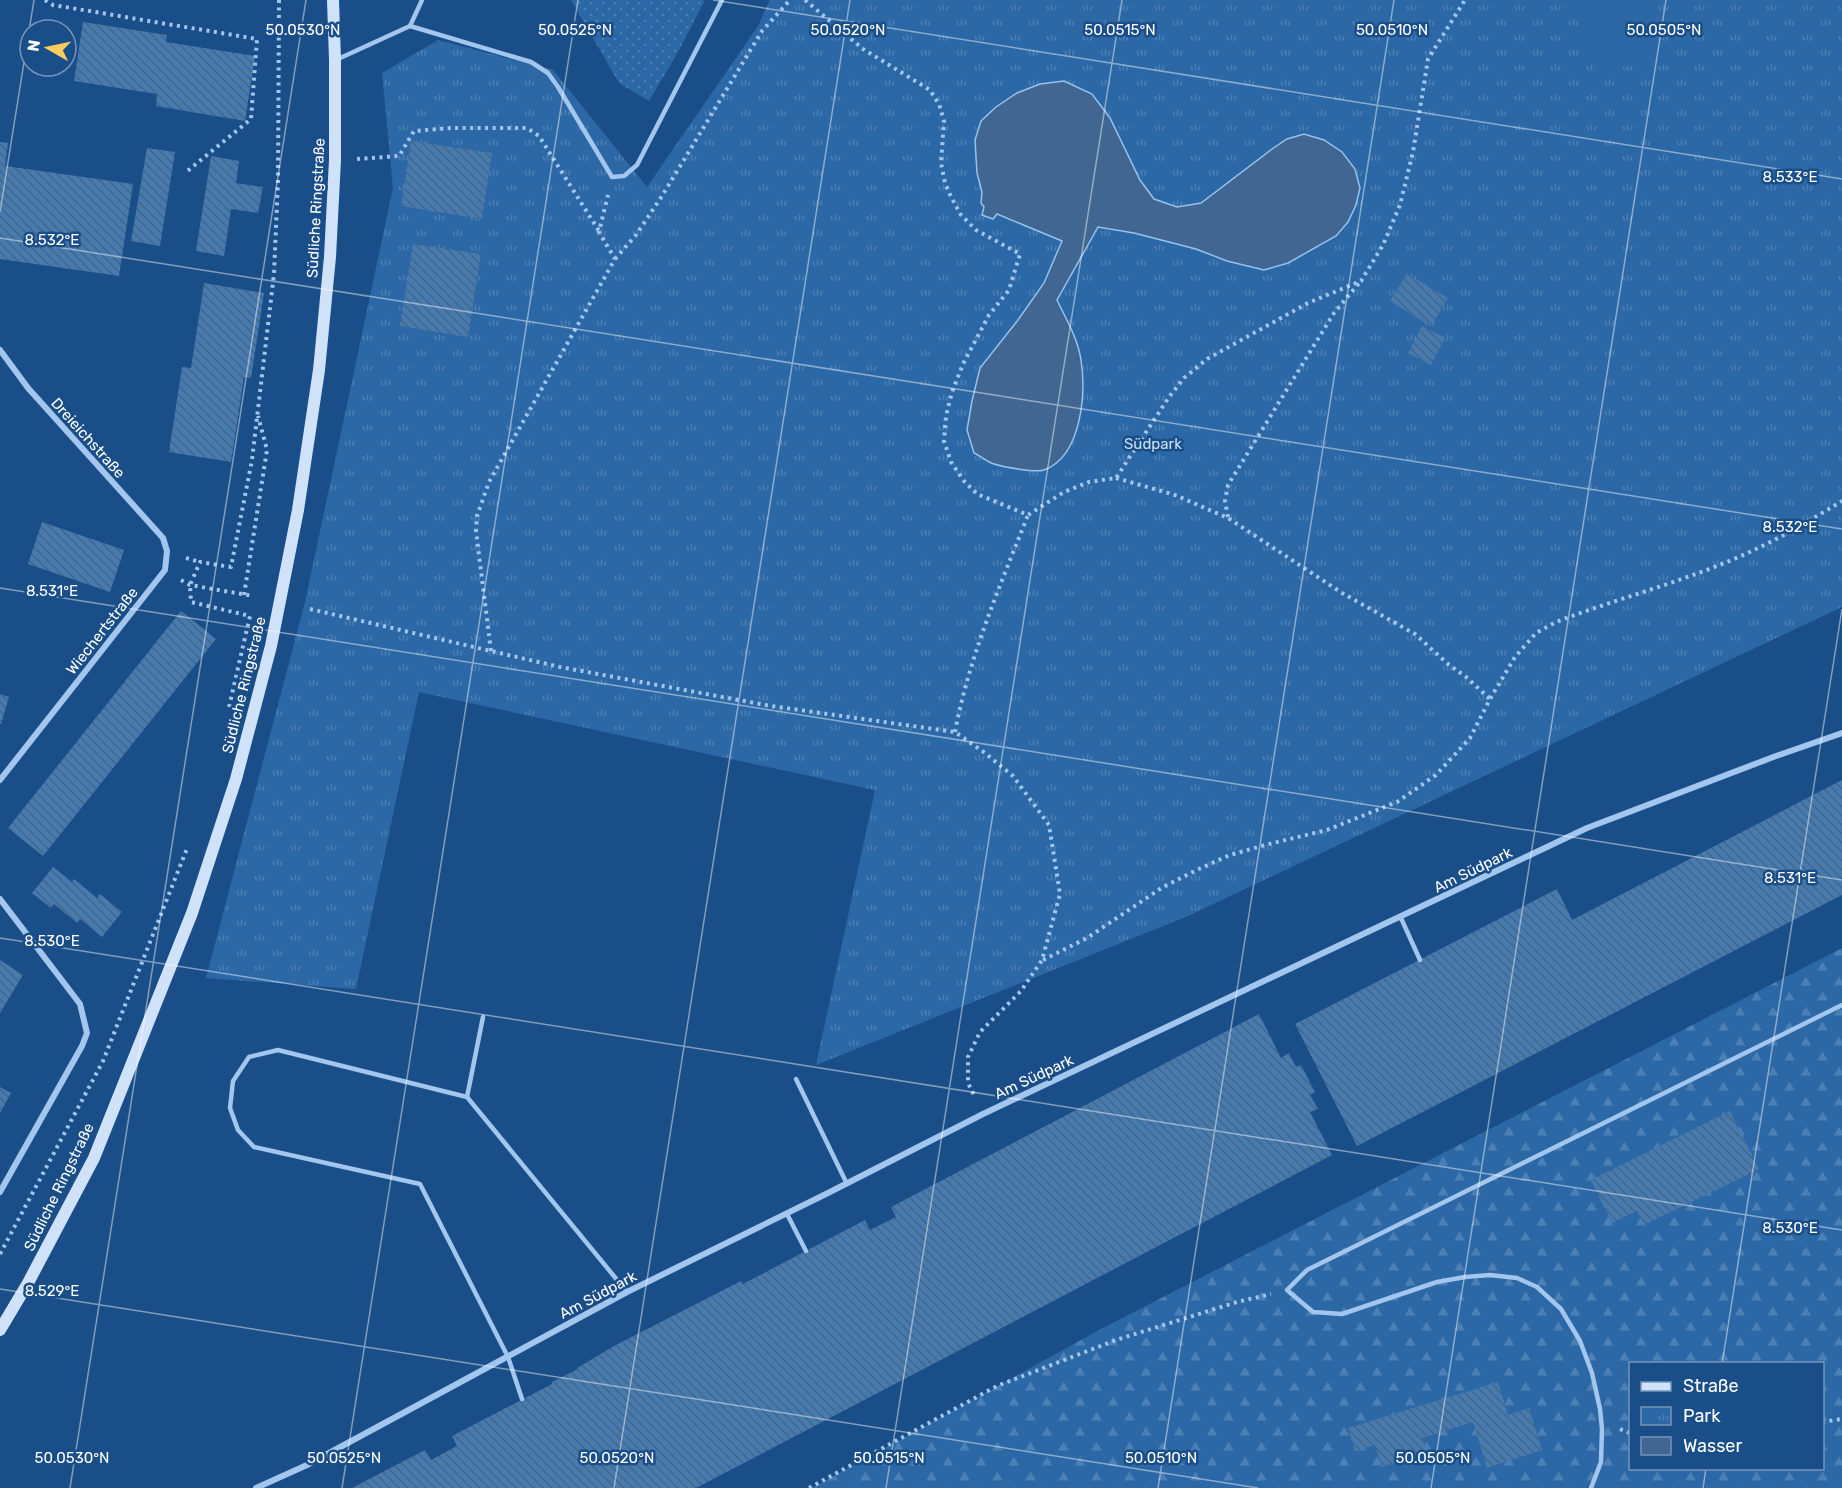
<svg xmlns="http://www.w3.org/2000/svg" width="1842" height="1488" font-family="Rubik,sans-serif">
	<style>
		.grass { fill: url(#grass-dots) }
		.forest { fill: url(#forest-firs); fill-rule: evenodd }
		.park { fill: url(#park-tufts) }
		.pitch { fill: #2c68a6 }
		.water { fill: #406691; stroke: #95c2ef; stroke-width: 1.5 }
		.building { fill: url(#building-back-hatch) }
		.lines { fill: none; stroke-linecap: round; stroke-linejoin: round }
		.path { stroke: #a2c6ed; stroke-width: 4; stroke-dasharray: 3 4.5; stroke-linecap: butt }
		.service { stroke: #a2c6ed; stroke-width: 4.5 }
		.minor { stroke: #a2c6ed; stroke-width: 6 }
		.secondary { stroke: #cfe2f9; stroke-width: 12 }
		.ticks { fill: none; stroke: #fff; stroke-width: 1.5; stroke-opacity: 0.45 }
		.labels { text-anchor: middle; dominant-baseline: central; stroke-width: 5; stroke-linejoin: round; paint-order: stroke }
		.street-label { font-size: 15px; fill: #fff; stroke: #1a4e88 }
		.park-label { font-size: 15px; fill: #c7e0f9; stroke: #1a4e88 }
		.ticks-label { font-size: 15px; text-anchor: middle; fill: #fff; stroke: #1a4e88; stroke-width: 5; stroke-linejoin: round; paint-order: stroke }
	</style>
	<defs>
		<pattern id="grass-dots" width="8" height="8" patternUnits="userSpaceOnUse" patternTransform="scale(1.5)"><rect width="8" height="8" fill="#2c68a6"/><path d="M2 2h.1M6 6h.1" fill="none" stroke="#4c7fb3" stroke-width="1.8" stroke-linecap="round"/></pattern>
		<pattern id="forest-firs" width="22" height="20" patternUnits="userSpaceOnUse" patternTransform="scale(1.5)"><rect width="22" height="20" fill="#2c68a6"/><path d="M5 1l3.5 6h-7zM16 11l3.5 6h-7z" fill="#4c7fb3"/></pattern>
		<pattern id="park-tufts" width="24" height="20" patternUnits="userSpaceOnUse" patternTransform="scale(1.5)"><rect width="24" height="20" fill="#2c68a6"/><path d="M3 7l-1-3M5 7V3M7 7l1-3M15 17l-1-3M17 17v-4M19 17l1-3" fill="none" stroke="#4c7fb3"/></pattern>
		<pattern id="building-back-hatch" width="6" height="6" patternUnits="userSpaceOnUse" patternTransform="scale(1.5)"><rect width="6" height="6" fill="#467bb2"/><path d="M-1 5l2 2M0 0l6 6M5-1l2 2" fill="none" stroke="#49647f"/></pattern>
	</defs>
	<rect width="100%" height="100%" fill="#1a4e88"/>
	<!-- grass -->
	<polygon class="grass" points="571,0 705,0 677,54 649,101 619,83"/>
	<!-- forest -->
	<path class="forest" d="M1842 948V1488H812L1101 1329ZM1630 1364H1822V1468H1630Z"/>
	<!-- park -->
	<polygon class="park" points="770,0 1842,0 1842,607 1188,916 816,1065 875,790 419,692 356,989 206,978 305,602 393,188 382,73 438,40 553,70 647,187 758,26"/>
	<!-- pitch -->
	<polygon class="pitch" points="1573,0 1645,0 1662,55 1597,75"/>
	<!-- water -->
	<path class="water" d="M1064 81 1092 94 1110 118 1140 180 1154 199 1177 207 1201 203 1272 149 1287 139 1304 134 1324 140 1342 152 1355 169 1360 188 1356 205 1348 222 1336 236 1288 263 1264 270 1227 261 1196 249 1134 233 1098 227 1057 300C1066 319 1078 339 1081 360 1086 393 1082 456 1044 470 1035 473 1004 467 994 464 987 462 981 456 974 453L967 430 972 401 980 368 1018 320 1044 283 1062 241 997 214 993 219 982 215 984 207 981 203 982 192 977 173 975 140 981 121 996 107 1017 93 1040 84Z"/>
	<!-- building -->
	<g class="building">
		<polygon points="83,22 167,35 166,42 255,56 245,121 156,106 157,94 74,81"/>
		<polygon points="411,141 492,153 482,219 401,206"/>
		<polygon points="0,142 8,143 5,166 133,184 119,276 0,259"/>
		<polygon points="147,148 175,152 160,246 131,241"/>
		<polygon points="211,156 239,161 236,183 263,187 258,213 231,209 224,256 196,251"/>
		<polygon points="413,244 481,254 468,337 400,326"/>
		<polygon points="1407,274 1448,298 1431,326 1390,301"/>
		<polygon points="204,283 264,293 251,378 244,377 231,462 169,452 182,367 191,368"/>
		<polygon points="1422,326 1445,338 1431,365 1408,353"/>
		<polygon points="42,522 124,550 110,592 28,564"/>
		<polygon points="181,611 216,639 43,856 8,828"/>
		<polygon points="0,694 9,697 1,724 0,724"/>
		<polygon points="1842,780 1842,895 1357,1146 1295,1024 1557,889 1572,920"/>
		<polygon points="53,867 72,882 74,879 97,898 100,894 122,912 102,937 80,919 77,923 54,904 51,908 32,893"/>
		<polygon points="0,960 23,975 0,1013"/>
		<polygon points="1259,1014 1281,1058 1289,1053 1296,1067 1301,1065 1315,1092 1310,1095 1318,1109 1310,1112 1332,1155 696,1488 352,1488 425,1450 431,1460 457,1446 452,1436 552,1384 552,1382 578,1369 577,1368 614,1346 741,1281 743,1284 865,1220 870,1230 896,1217 891,1207"/>
		<polygon points="0,1087 11,1093 0,1113"/>
		<polygon points="1730,1111 1759,1169 1644,1225 1637,1211 1612,1223 1591,1180"/>
		<polygon points="1498,1382 1508,1415 1529,1408 1542,1450 1487,1468 1473,1422 1422,1438 1427,1453 1382,1467 1375,1445 1355,1451 1348,1428"/>
	</g>
	<g class="lines">
		<!-- path -->
		<g class="path">
			<polyline points="45,0 53,5 257,39 251,119 185,173"/>
			<polyline points="805,0 863,49 930,90 939,104 944,121 941,163 945,183 951,197 961,215 976,230 1020,254 1009,290 989,315 963,364 952,392 946,416 944,441 951,462 964,481 977,494 1028,515 1064,492 1089,482 1116,478 1169,397 1184,378 1207,359 1308,303 1361,281 1383,245 1400,205 1413,152 1428,59 1465,0"/>
			<polyline points="357,159 399,156 414,131 451,128 527,128 539,136 599,231"/>
			<polyline points="615,259 636,235 662,196 762,31 790,0"/>
			<polyline points="1116,478 1175,495 1228,518 1342,593 1415,634 1448,664 1466,677 1490,699"/>
			<polyline points="1228,517 1225,501 1228,485 1334,313 1360,282"/>
			<polyline points="186,558 200,562"/>
			<polyline points="181,580 190,585 253,596"/>
			<polyline points="244,595 267,450 258,416"/>
			<polyline points="310,609 560,667 771,706 955,732 985,753 1013,776 1049,825 1060,894 1042,960 1021,991 980,1032 968,1057 968,1083 975,1097"/>
			<polyline points="491,651 476,531 477,516 489,482 615,259 599,232 608,195"/>
			<polyline points="229,707 250,616 191,602 190,585 200,562 231,567 252,460 274,274 278,181 279,0"/>
			<path d="M955 732C969 657 1000 586 1028 515"/>
			<path d="M1043 960 1087 938 1163 887 1199 869 1230 855 1265 845 1327 830 1397 802 1436 775 1470 738 1490 699 1515 657 1536 633 1556 622C1621 597 1691 580 1754 550 1784 536 1814 518 1842 501"/>
			<polyline points="0,1254 103,1061 188,846"/>
			<polyline points="1822,1422 1842,1419"/>
			<polyline points="1620,1429 1630,1433"/>
			<polyline points="809,1488 997,1386 1116,1340 1237,1302 1271,1294"/>
		</g>
		<!-- service -->
		<g class="service">
			<polyline points="410,26 531,62 548,73 558,87 612,177 624,176 637,165 722,0"/>
			<polyline points="338,59 410,26 422,0"/>
			<polyline points="1401,918 1420,960"/>
			<polyline points="796,1079 847,1184"/>
			<polyline points="467,1097 483,1017"/>
			<polyline points="787,1214 806,1251"/>
			<polyline points="522,1399 508,1357 420,1184 254,1147 238,1130 230,1108 233,1081 249,1057 278,1050 467,1097 627,1292"/>
			<polyline points="1591,1488 1601,1462 1602,1429 1600,1409 1592,1373 1580,1341 1561,1309 1537,1287 1517,1278 1490,1275 1465,1277 1437,1282 1342,1314 1313,1312 1287,1290 1307,1270 1842,1005"/>
		</g>
		<!-- minor -->
		<g class="minor">
			<polyline points="0,350 28,388 163,538 167,551 165,570 0,780"/>
			<polyline points="0,899 80,1004 87,1033 82,1046 0,1192"/>
			<polyline points="256,1488 307,1465 627,1292 826,1194 983,1114 1587,828 1776,756 1842,733"/>
		</g>
		<!-- secondary -->
		<polyline class="secondary" points="0,1330 28,1283 94,1158 192,913 236,779 271,646 298,510 319,370 330,257 335,160 335,60 333,0"/>
	</g>
	<!-- ticks -->
	<path class="ticks" d="M713 0 1842 179M0 212 34 0M0 238 1842 529M0 588 1842 880M0 938 1842 1230M0 1289 1258 1488M1722 1364 1842 609M70 1488 306 0M342 1488 578 0M614 1488 850 0M886 1488 1122 0M1158 1488 1394 0M1431 1488 1666 0M1703 1488 1706 1468"/>
	<g class="labels">
		<!-- street labels -->
		<g class="street-label">
			<text transform="translate(316 208) rotate(-87)">Südliche Ringstraße</text>
			<text transform="translate(88 438) rotate(48)">Dreieichstraße</text>
			<text transform="translate(102 631) rotate(-52)">Wiechertstraße</text>
			<text transform="translate(244 685) rotate(-76)">Südliche Ringstraße</text>
			<text transform="translate(1473 870) rotate(-26)">Am Südpark</text>
			<text transform="translate(1034 1077) rotate(-25)">Am Südpark</text>
			<text transform="translate(59 1187) rotate(-64)">Südliche Ringstraße</text>
			<text transform="translate(598 1295) rotate(-28)">Am Südpark</text>
		</g>
		<!-- park labels -->
		<g class="park-label">
			<text x="1153" y="444">Südpark</text>
		</g>
	</g>
	<g class="ticks-label">
		<text x="303" y="35">50.0530°N</text>
		<text x="575" y="35">50.0525°N</text>
		<text x="848" y="35">50.0520°N</text>
		<text x="1120" y="35">50.0515°N</text>
		<text x="1392" y="35">50.0510°N</text>
		<text x="1664" y="35">50.0505°N</text>
		<text x="1790" y="182">8.533°E</text>
		<text x="52" y="245">8.532°E</text>
		<text x="1790" y="532">8.532°E</text>
		<text x="52" y="596">8.531°E</text>
		<text x="1790" y="883">8.531°E</text>
		<text x="52" y="946">8.530°E</text>
		<text x="1790" y="1233">8.530°E</text>
		<text x="52" y="1296">8.529°E</text>
		<text x="72" y="1463">50.0530°N</text>
		<text x="344" y="1463">50.0525°N</text>
		<text x="617" y="1463">50.0520°N</text>
		<text x="889" y="1463">50.0515°N</text>
		<text x="1161" y="1463">50.0510°N</text>
		<text x="1433" y="1463">50.0505°N</text>
	</g>
	<!-- legend -->
	<rect x="1629" y="1362" width="195" height="108" fill="#1a4e88" stroke="#7695b8" stroke-width="1.5"/>
	<rect x="1641" y="1382" width="30" height="9" fill="#cfe2f9" stroke="#7695b8" stroke-width="1.5"/>
	<text x="1683" y="1392" font-size="18" fill="#ffffff">Straße</text>
	<rect x="1641" y="1407" width="30" height="18" fill="url(#park-tufts)" stroke="#7695b8" stroke-width="1.5"/>
	<text x="1683" y="1422" font-size="18" fill="#ffffff">Park</text>
	<rect x="1641" y="1437" width="30" height="18" fill="#406691" stroke="#7695b8" stroke-width="1.5"/>
	<text x="1683" y="1452" font-size="18" fill="#ffffff">Wasser</text>
	<!-- north arrow -->
	<g transform="translate(48 48) rotate(279)"><circle r="28" fill="#1a4e88" stroke="#7695b8" stroke-width="1.5"/>
	<path d="M0-4.5L10 22L0 15L-10 22Z" fill="#ffcb5e"/>
	<text y="-9" font-size="16" font-weight="bold" text-anchor="middle" fill="#ffffff">N</text>
	</g>
</svg>
